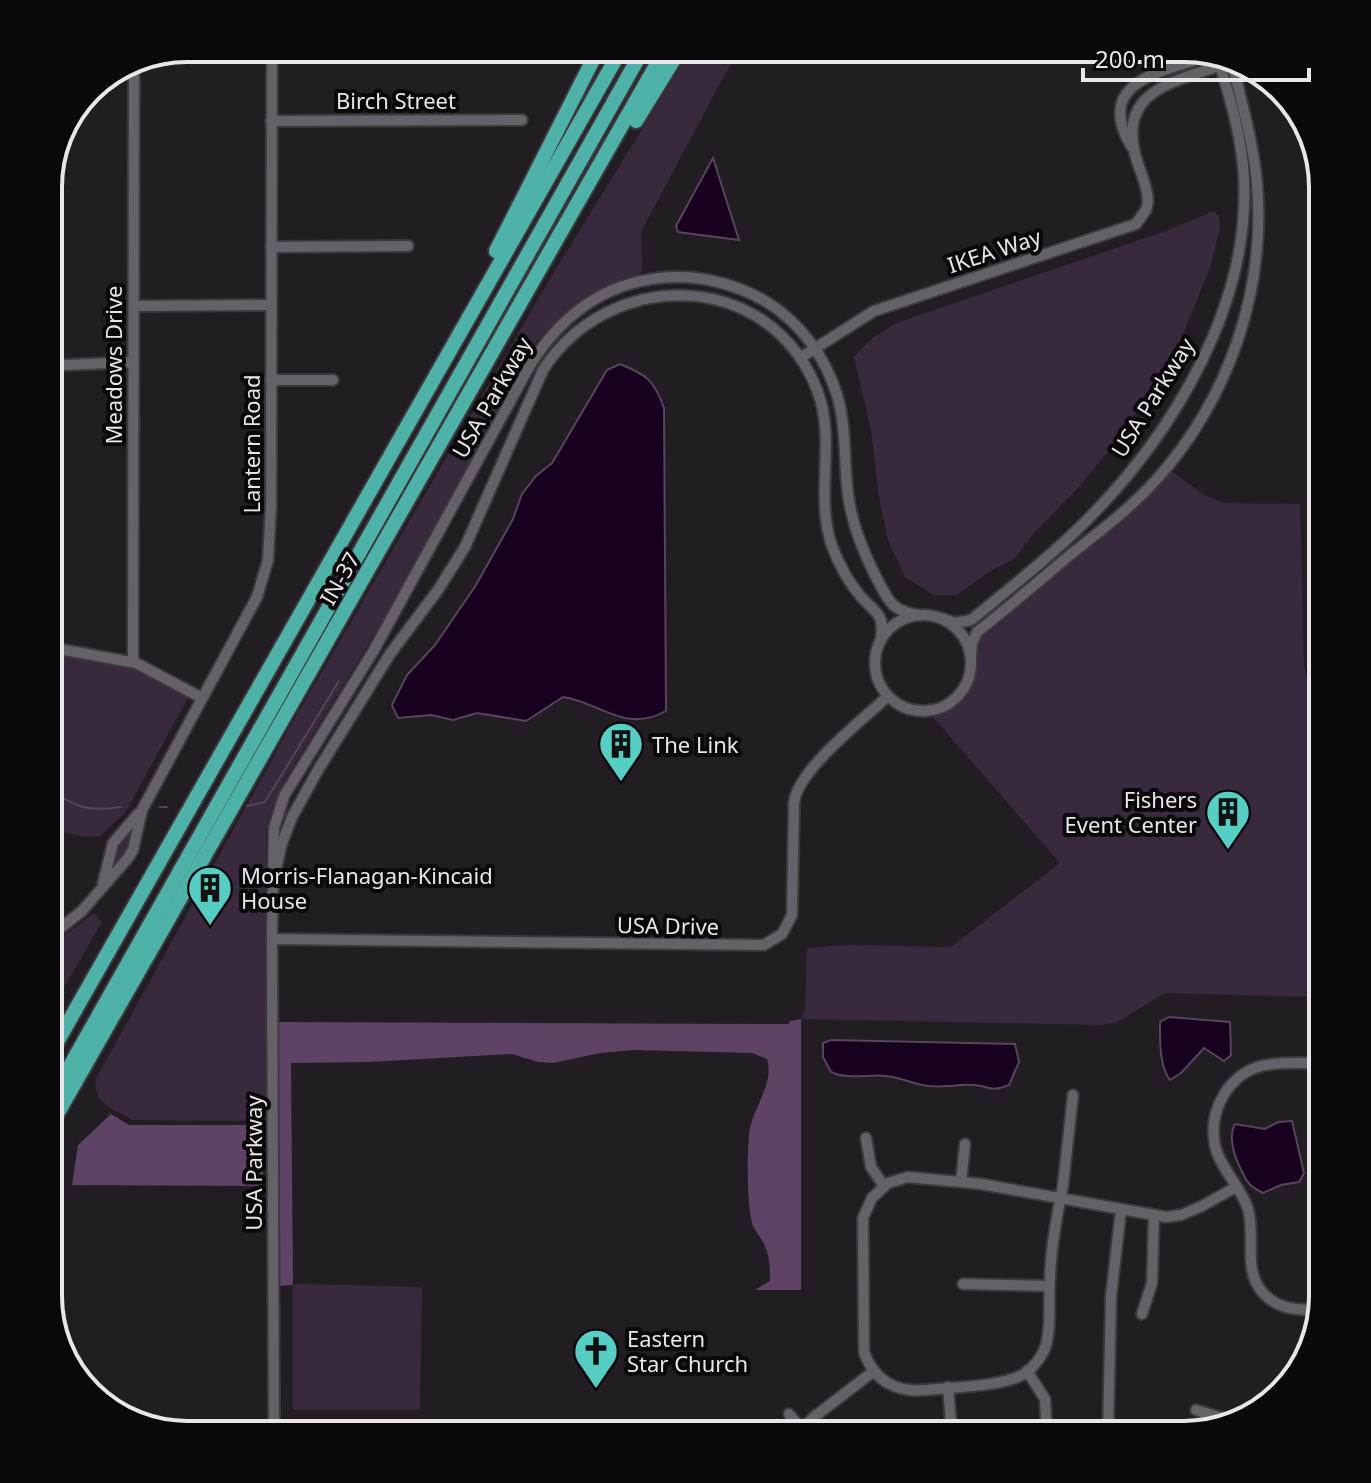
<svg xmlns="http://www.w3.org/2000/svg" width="1371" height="1483" font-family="'Noto Sans',sans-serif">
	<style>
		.green { fill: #39293d }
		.forest { fill: #5f4367 }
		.water { fill: #17011e; stroke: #56455b; stroke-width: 2 }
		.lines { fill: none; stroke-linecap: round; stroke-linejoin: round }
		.stream { stroke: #56455b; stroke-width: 2 }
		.minor-casing { stroke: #3c393d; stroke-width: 14 }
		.highway-casing { stroke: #3c393d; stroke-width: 18 }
		.minor { stroke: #666168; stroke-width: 10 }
		.highway { stroke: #4fb2a9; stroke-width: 14 }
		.labels { text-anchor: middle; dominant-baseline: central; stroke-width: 8; stroke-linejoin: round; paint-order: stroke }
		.street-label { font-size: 22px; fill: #e9e5e9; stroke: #0a080b }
		.poi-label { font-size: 22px; fill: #e9e5e9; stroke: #0a080b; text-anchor: start }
		.rim { fill: none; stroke: #e9e5e9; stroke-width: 4 }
	</style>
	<rect width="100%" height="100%" fill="#221d23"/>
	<!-- green -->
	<g class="green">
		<polygon points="498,48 555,48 546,57 498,57"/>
		<polygon points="692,48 742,48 725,74 641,232 642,272 573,305 536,342 382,622 284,781 271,811 266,830 267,1121 133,1120 110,1108 99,1098 95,1086 96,1079 291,725 551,277"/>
		<polygon points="1214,211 1219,216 1220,227 1211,265 1180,342 1124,432 1078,488 1034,533 1014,559 987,573 957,595 934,595 905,577 888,540 879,497 871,431 854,357 871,339 896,323 1163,232"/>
		<path d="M1170 470 1204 495 1224 503 1300 504 1304 665 1307 678 1323 687V997L1165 993 1117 1022 1103 1025 801 1019 805 1009 807 948 847 945 951 947 1060 863 933 717C976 701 975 679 979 639L1096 539Z"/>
		<polygon points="48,650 136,667 189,696 125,813 99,837 80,836 48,829"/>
		<polygon points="131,829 128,851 111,870 116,845"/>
		<polygon points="94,913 102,922 48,1015 48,948"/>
		<polygon points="302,1284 422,1287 420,1410 293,1410 293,1285"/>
	</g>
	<!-- forest -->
	<g class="forest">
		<path d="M801 1019V1290H755L770 1281C770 1267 770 1257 764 1244 761 1237 754 1230 752 1223 747 1204 747 1156 749 1135 751 1109 775 1085 767 1059L752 1053 634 1050 600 1053 553 1063 538 1062 512 1054 369 1062 291 1063 293 1285 279 1286 278 1022 789 1024 790 1021Z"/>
		<polygon points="111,1114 129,1125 264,1125 263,1186 72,1185 78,1145"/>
	</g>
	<!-- water -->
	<g class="water">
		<polygon points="713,158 739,240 678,232 676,226"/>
		<path d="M620 364C647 375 654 380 664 408L666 711C625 734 600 702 563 697L526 721 477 713 453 720 431 715 398 718 392 705 407 675 435 645 476 585 513 519 522 494 536 476 552 463 607 370Z"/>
		<path d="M1169 1017 1230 1022 1231 1055 1224 1061 1204 1048 1181 1073 1170 1080C1159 1066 1160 1039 1160 1022Z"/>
		<path d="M831 1040 1015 1044 1019 1062 1009 1085C988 1093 992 1086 973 1085 958 1084 944 1088 929 1086 914 1085 901 1077 886 1076 868 1074 848 1080 831 1072L823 1057V1043Z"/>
		<path d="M1292 1121 1304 1173 1299 1182 1281 1185 1263 1193C1257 1190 1250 1186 1247 1181 1238 1165 1226 1141 1235 1124L1265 1129 1278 1122Z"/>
	</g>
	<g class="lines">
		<!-- stream -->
		<g class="stream">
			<polyline points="48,444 49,623"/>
			<path d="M48 791C60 795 69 802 80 806 93 810 108 809 121 807"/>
			<polyline points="247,806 265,802 339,681"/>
			<polyline points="160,807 167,807"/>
		</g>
		<!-- minor casing -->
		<g class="minor-casing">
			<g id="minor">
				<polyline points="271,121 522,120"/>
				<path d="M1131 146C1092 79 1167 71 1214 54"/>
				<polyline points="271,247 408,246"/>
				<polyline points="134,306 271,305"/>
				<path d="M800 358 874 311 1136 224 1146 210 1148 202C1148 186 1139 170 1135 154 1119 88 1177 82 1224 64"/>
				<polyline points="65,365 133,362"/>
				<polyline points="271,380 333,380"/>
				<circle cx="923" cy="663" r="48"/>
				<path d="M941 618 955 623 971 620C1010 588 1050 557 1086 521 1173 434 1250 306 1244 179 1242 136 1229 95 1217 55"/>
				<polyline points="48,647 136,663 202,698"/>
				<path d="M971 657 972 643 977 632C1009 607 1039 581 1070 555 1100 531 1131 508 1157 479 1229 398 1266 291 1257 183 1253 141 1241 100 1231 58"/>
				<polyline points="133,662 134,68"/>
				<path d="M277 865 281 846 292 817 318 770 390 654 438 590 465 547 543 370C610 266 770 269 817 390 837 440 814 495 832 546 839 565 849 583 862 598 868 604 875 610 879 616 883 623 882 632 881 640"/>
				<polyline points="103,883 113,843 138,814"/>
				<polyline points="48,938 82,911 128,858 133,850 142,810 257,597 268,560 271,506 272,48"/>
				<path d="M272 939 764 945 782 934 792 915 794 803C797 770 863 720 888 696"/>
				<path d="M1073 1095 1063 1185C1057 1216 1051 1246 1050 1277 1048 1299 1052 1324 1046 1345 1043 1356 1034 1367 1024 1374 1001 1387 953 1387 926 1390 897 1393 874 1381 864 1352L863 1218 872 1198 888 1183 908 1177 981 1184 1166 1217 1181 1215 1202 1206 1236 1187"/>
				<polyline points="866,1138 871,1167 884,1186"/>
				<polyline points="961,1182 965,1144"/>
				<polyline points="963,1284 1049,1286"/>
				<path d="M1320 1310C1299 1310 1278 1310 1263 1293 1242 1269 1256 1237 1248 1209 1242 1190 1226 1174 1218 1155 1204 1120 1224 1076 1261 1066 1281 1061 1303 1064 1323 1063"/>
				<polyline points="1142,1314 1152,1283 1154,1216"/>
				<polyline points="1027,1371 1045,1399 1047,1435"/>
				<polyline points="948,1387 952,1435"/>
				<polyline points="1196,1410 1229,1420"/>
				<polyline points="789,1414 801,1428"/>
				<path d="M274 1435 272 932 274 828 284 796 374 650 529 367C559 318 602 284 660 278 696 274 734 283 765 301 800 322 825 356 837 395 846 425 844 455 847 486 850 519 861 547 876 577 889 601 890 610 918 615"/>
				<polyline points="796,1435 814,1417 874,1371"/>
				<polyline points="1108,1435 1111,1296 1121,1210"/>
			</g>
		</g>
		<!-- highway casing -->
		<g class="highway-casing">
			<g id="highway">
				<polyline points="636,121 681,48"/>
				<polyline points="496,251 599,48"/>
				<polyline points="48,1058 622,48"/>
				<polyline points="48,1105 644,48"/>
				<polyline points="48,1130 666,48"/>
			</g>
		</g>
		<!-- minor -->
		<use href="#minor" class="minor"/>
		<!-- highway -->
		<use href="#highway" class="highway"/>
	</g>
	<!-- icons -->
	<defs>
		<g id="building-pin" transform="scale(2.3)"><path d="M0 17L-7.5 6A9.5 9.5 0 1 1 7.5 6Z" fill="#56cec3" stroke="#0a080b"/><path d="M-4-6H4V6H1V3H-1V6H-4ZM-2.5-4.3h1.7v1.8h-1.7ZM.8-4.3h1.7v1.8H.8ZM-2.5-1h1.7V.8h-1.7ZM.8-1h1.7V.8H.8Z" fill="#111"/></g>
		<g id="church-pin" transform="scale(2.3)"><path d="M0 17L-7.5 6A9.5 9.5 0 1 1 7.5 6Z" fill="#56cec3" stroke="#0a080b"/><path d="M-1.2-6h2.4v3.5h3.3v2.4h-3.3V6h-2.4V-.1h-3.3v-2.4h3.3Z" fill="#111"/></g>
	</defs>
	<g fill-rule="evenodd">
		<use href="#building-pin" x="621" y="744"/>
		<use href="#building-pin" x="1228" y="812"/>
		<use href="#building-pin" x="210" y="888"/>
		<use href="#church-pin" x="596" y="1351"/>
	</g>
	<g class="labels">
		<!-- street labels -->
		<g class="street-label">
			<text x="396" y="100">Birch Street</text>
			<text transform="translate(994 250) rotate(-18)">IKEA Way</text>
			<text transform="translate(113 365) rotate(-90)">Meadows Drive</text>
			<text transform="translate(491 397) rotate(-60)">USA Parkway</text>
			<text transform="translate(1152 397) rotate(-58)">USA Parkway</text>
			<text transform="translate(251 444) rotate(-90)">Lantern Road</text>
			<text transform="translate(339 578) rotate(-60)">IN-37</text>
			<text transform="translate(668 925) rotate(1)">USA Drive</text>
			<text transform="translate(253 1163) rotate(-90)">USA Parkway</text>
		</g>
		<!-- poi labels -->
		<g class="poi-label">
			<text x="652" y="744">The Link</text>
			<text x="1197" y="799" text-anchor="end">Fishers<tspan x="1197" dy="25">Event Center</tspan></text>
			<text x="241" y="875">Morris-Flanagan-Kincaid<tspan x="241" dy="25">House</tspan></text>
			<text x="627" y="1338">Eastern<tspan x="627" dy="25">Star Church</tspan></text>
		</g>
	</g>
	<!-- crop -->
	<path d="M0 0H1371V1483H0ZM187 62H1184A125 125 0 0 1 1309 187V1296A125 125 0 0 1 1184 1421H187A125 125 0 0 1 62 1296V187A125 125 0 0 1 187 62Z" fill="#0a080b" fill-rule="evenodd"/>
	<path class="rim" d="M187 62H1184A125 125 0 0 1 1309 187V1296A125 125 0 0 1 1184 1421H187A125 125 0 0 1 62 1296V187A125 125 0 0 1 187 62Z"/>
	<!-- scale -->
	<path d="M1083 68v12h226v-12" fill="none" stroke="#e9e5e9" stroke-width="4"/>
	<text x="1095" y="68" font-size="24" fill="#e9e5e9" stroke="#0a080b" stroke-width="6" paint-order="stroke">200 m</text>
</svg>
